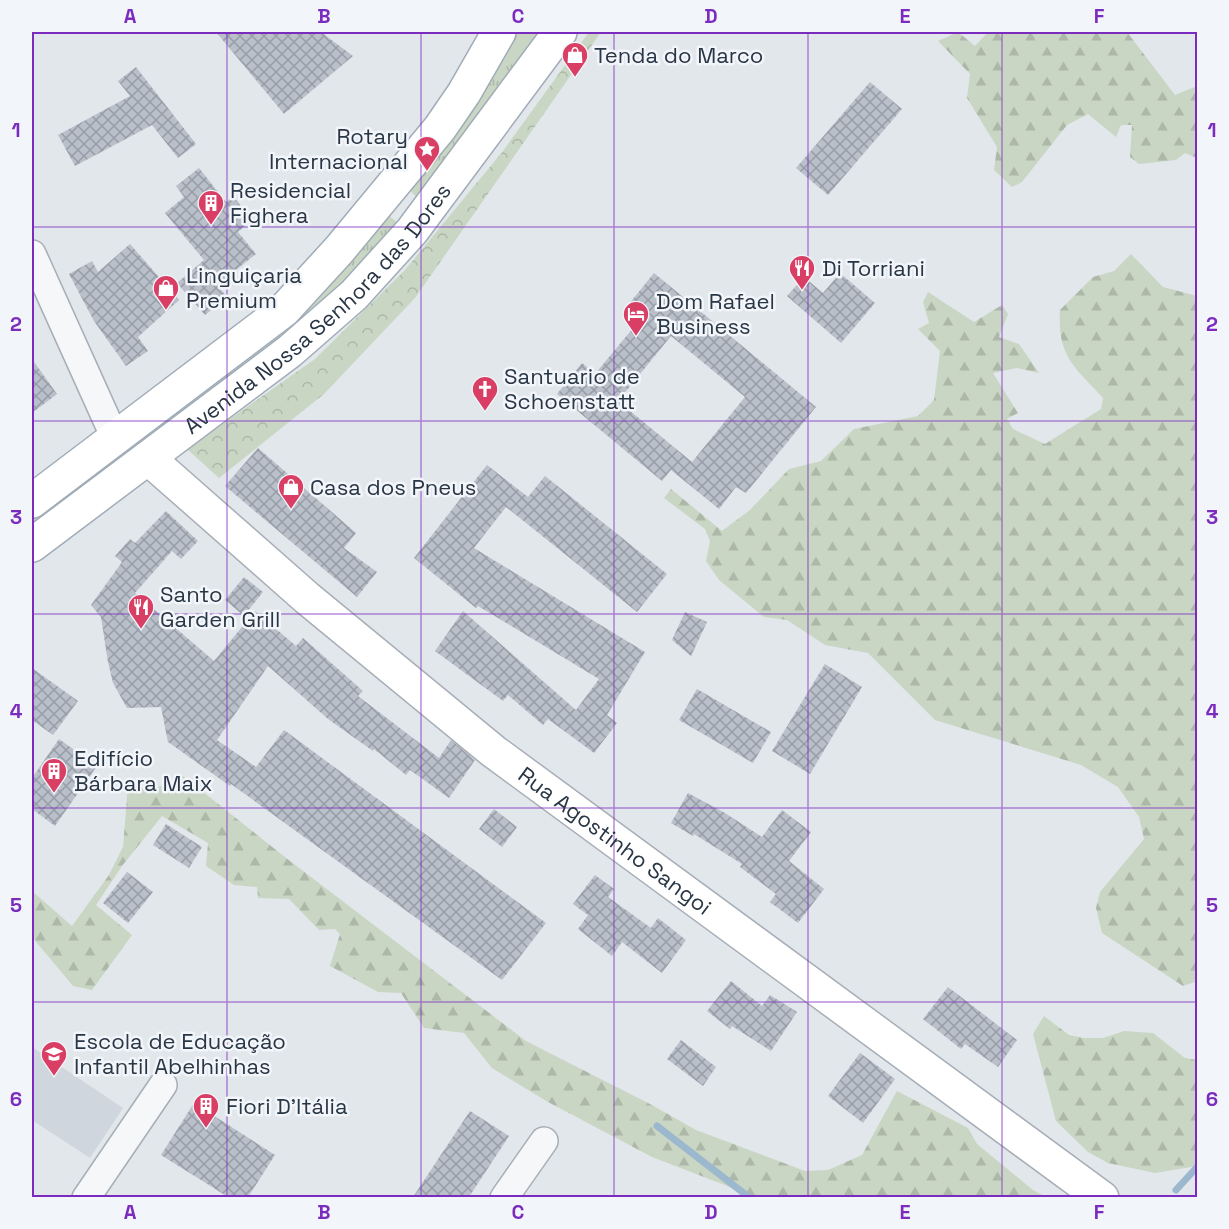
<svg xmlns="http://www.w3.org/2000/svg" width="1229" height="1229" font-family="'Space Grotesk',sans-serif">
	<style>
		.built { fill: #d0d6de }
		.grass { fill: url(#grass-tufts) }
		.forest { fill: url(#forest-firs) }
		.park { fill: url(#park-crowns) }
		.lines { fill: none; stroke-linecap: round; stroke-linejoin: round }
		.stream { stroke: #9bb8ce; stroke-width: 7 }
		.building { fill: url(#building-cross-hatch); fill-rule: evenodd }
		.street-casing { stroke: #a7aeb7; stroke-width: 30 }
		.secondary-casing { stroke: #a7aeb7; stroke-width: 36 }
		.primary-casing { stroke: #a0acb8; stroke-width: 36 }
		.street { stroke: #f5f7f9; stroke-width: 27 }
		.secondary { stroke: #fff; stroke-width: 33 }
		.primary { stroke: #fff; stroke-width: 33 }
		.grid { fill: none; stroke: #7b2cbf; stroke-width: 1.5; stroke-opacity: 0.55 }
		.labels { text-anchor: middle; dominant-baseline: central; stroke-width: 5; stroke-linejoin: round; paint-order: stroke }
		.poi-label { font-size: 22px; fill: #293645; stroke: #f2f5f9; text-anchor: start }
		.street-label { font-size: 22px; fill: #293645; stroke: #f2f5f9 }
		.neatline { fill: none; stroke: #7b2cbf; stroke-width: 2 }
		.grid-label { font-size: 20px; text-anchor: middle; font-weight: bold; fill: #7b2cbf }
	</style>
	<defs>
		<pattern id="grass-tufts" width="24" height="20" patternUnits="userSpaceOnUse" patternTransform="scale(1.5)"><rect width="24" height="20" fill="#c9d6c3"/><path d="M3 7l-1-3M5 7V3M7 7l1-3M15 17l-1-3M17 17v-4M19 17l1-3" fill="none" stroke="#adb8a9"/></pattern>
		<pattern id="forest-firs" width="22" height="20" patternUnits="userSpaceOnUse" patternTransform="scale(1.5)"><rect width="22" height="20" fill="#c9d6c3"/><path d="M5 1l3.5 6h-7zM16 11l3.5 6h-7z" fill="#adb8a9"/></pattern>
		<pattern id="park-crowns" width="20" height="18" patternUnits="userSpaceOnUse" patternTransform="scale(1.5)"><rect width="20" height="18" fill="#c9d6c3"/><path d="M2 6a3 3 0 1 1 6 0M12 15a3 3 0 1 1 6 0" fill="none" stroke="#adb8a9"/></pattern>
		<pattern id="building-cross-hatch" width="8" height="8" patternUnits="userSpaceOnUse" patternTransform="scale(1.5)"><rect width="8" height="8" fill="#b9c0ca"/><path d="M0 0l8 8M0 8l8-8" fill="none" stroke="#969da6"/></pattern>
	</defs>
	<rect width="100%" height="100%" fill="#e2e7ec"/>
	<!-- built -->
	<polygon class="built" points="32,1047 123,1108 90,1158 32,1120"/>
	<!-- grass -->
	<g class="grass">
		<polygon points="514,32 542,32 419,200 407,187"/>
		<polygon points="387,214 399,224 352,278 285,337 32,530 32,518 122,451"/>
	</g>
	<!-- forest -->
	<g class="forest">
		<polygon points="958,32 975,46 988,32 1127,32 1175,95 1197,86 1197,158 1185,153 1176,160 1139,164 1130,157 1132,125 1121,125 1116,137 1088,114 1067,125 1022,182 1012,187 994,170 997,147 967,98 970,74 938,41"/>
		<path d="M1131 254 1163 287 1197 296 1198 981 1183 986 1102 933 1096 908 1100 892 1144 839 1139 817 1118 787 1081 765 935 720 868 653 825 645 787 620 764 617 719 580 706 561 710 541 705 529 664 498 671 489 722 531 750 510 789 469 821 461 854 429 918 416 934 400 940 351 918 329 929 323 923 302 928 292 974 322 1002 305 1008 314 999 337 1019 344 1039 373 1017 368 993 373 1018 413 1007 419 1013 429 1045 444 1101 409 1103 398C1075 367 1057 357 1060 310L1093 277 1114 271Z"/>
		<polygon points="183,776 290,861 526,1041 650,1104 696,1130 805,1171 828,1170 862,1155 897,1091 968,1128 977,1144 1033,1190 1046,1197 744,1197 735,1189 652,1157 548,1102 492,1068 464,1033 424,1028 401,993 378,992 330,966 340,934 335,929 319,930 289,899 258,898 257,887 234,885 206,866 208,843 162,816 122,866 96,905 132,935 92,990 73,986 32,937 32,891 72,926 109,875 123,847 128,785 152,790"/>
		<polygon points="1044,1016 1069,1035 1084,1038 1103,1038 1124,1031 1153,1033 1185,1058 1197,1060 1197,1166 1155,1173 1108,1163 1088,1152 1056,1121 1033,1034"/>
	</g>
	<!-- park -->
	<polygon class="park" points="589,32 601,32 415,298 324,394 219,478 187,449 315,359 405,270 503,151"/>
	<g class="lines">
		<!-- stream -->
		<g class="stream">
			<polyline points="657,1126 750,1198"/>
			<polyline points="1176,1190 1198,1166"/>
		</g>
	</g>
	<!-- building -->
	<g class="building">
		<polygon points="216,32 321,32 353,56 284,114"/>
		<polygon points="136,67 196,144 178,158 152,125 75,166 58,135 130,96 118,81"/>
		<polygon points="870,82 902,109 828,195 796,168"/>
		<polygon points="199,168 226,202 233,196 252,220 238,232 256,254 217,285 227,297 205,315 177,283 204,260 165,213 184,197 176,186"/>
		<polygon points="130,244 179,300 138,337 148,351 126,366 94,321 69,274 92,261 98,272"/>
		<path d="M654 273 816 407 746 493 736 487 719 509 671 470 662 481 557 394 582 363 595 374 643 316 629 304ZM671 336 745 397 692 462 618 401Z"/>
		<polygon points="840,273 875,303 841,343 787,296 804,277 823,293"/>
		<polygon points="32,359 57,394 32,413"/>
		<polygon points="258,448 356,533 344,548 377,572 357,597 225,486"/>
		<polygon points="487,465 528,497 545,476 667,574 637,612 506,507 474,548 645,652 607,715 617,723 594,753 548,719 543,725 508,695 503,701 435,651 463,611 576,710 599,679 478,606 476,608 414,558"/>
		<polygon points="166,511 198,541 181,559 172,551 135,593 214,661 255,611 296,646 303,638 363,691 358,696 439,758 451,740 475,760 449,798 410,770 406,775 374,749 373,751 328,719 268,666 217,740 256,767 284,730 546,923 502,980 231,784 230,786 168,742 161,707 127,708 113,683 108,662 101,617 91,605 122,562 115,556 130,539 135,543"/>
		<polygon points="244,577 263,592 244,616 225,600"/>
		<polygon points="685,612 707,622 691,656 672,640"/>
		<polygon points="825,664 862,687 810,774 772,751"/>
		<polygon points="32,668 78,701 53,735 32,720"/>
		<polygon points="697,689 771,732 753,763 679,720"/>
		<polygon points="59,739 97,766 55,826 32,809 32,778"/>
		<polygon points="688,793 725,813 762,837 782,810 811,832 789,861 824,889 798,923 770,902 776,894 740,867 742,864 694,834 693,836 671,823"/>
		<polygon points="494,809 517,827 502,847 479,829"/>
		<polygon points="166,824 202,847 189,868 153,845"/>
		<polygon points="127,872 153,892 128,923 103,903"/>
		<polygon points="595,875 614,889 608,897 651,928 658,918 686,940 662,973 622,942 612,956 578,929 588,915 573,904"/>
		<polygon points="731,981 762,1006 770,995 797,1012 771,1051 732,1026 730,1029 707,1011"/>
		<polygon points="948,987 1017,1040 998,1067 965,1044 961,1049 923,1019"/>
		<polygon points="681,1040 716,1067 703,1086 667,1059"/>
		<polygon points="860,1053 895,1079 863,1123 828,1096"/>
		<polygon points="194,1103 275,1155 248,1197 228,1197 161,1155"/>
		<polygon points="470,1111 509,1136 469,1197 413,1197"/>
	</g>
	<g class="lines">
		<!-- street casing -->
		<g class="street-casing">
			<g id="street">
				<polyline points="32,254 115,438"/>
				<polyline points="86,1198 163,1085"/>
				<polyline points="504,1198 544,1141"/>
			</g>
		</g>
		<!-- secondary casing -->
		<g class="secondary-casing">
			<g id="secondary">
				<path id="s1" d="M148 458 307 598 493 751 1102 1198"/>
			</g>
		</g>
		<!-- primary casing -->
		<g class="primary-casing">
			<g id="primary">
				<polyline points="32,501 284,310 339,250 440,128 464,93 499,32"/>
				<path id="s2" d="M32 545 290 351 354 295 412 231 560 32"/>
			</g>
		</g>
		<!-- street -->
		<use href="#street" class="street"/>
		<!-- secondary -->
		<use href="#secondary" class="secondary"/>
		<!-- primary -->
		<use href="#primary" class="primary"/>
	</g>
	<!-- grid -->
	<path class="grid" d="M227 32V1198M421 32V1198M614 32V1198M808 32V1198M1002 32V1198M32 227H1198M32 421H1198M32 614H1198M32 808H1198M32 1002H1198"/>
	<!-- icons -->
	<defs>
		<g id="shop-pin" transform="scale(1.35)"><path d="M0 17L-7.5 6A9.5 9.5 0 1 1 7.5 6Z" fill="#d93f64" stroke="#f2f5f9"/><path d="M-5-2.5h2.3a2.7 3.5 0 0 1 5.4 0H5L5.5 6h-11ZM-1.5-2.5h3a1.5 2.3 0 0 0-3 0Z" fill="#fff"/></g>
		<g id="sight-pin" transform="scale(1.35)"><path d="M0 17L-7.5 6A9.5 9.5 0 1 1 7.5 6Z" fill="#d93f64" stroke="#f2f5f9"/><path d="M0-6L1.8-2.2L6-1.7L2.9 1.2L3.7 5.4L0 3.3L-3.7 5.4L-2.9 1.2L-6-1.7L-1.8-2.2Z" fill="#fff"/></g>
		<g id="building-pin" transform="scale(1.35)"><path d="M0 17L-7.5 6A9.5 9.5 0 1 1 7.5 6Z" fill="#d93f64" stroke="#f2f5f9"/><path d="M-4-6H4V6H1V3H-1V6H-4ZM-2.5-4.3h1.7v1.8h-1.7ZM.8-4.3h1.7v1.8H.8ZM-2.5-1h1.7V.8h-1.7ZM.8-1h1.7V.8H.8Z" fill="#fff"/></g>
		<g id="restaurant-pin" transform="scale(1.35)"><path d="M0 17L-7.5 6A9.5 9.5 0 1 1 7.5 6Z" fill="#d93f64" stroke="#f2f5f9"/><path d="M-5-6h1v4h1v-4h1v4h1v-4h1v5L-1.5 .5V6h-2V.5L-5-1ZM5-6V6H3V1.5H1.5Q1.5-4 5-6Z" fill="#fff"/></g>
		<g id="hotel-pin" transform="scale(1.35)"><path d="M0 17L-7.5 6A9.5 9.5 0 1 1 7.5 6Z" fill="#d93f64" stroke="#f2f5f9"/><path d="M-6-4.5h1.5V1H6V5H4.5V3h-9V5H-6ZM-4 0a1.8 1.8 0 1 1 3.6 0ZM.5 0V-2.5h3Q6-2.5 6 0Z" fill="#fff"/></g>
		<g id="church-pin" transform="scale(1.35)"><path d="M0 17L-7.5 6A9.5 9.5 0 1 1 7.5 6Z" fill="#d93f64" stroke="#f2f5f9"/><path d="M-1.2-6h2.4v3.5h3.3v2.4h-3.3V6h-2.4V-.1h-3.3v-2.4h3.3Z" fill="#fff"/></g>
		<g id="school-pin" transform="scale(1.35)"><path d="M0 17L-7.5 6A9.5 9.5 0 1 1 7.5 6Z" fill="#d93f64" stroke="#f2f5f9"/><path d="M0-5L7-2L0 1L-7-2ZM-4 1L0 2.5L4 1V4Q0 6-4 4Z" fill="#fff"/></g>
	</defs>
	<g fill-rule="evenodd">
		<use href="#shop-pin" x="575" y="55"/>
		<use href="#sight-pin" x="427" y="149"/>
		<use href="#building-pin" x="211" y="203"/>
		<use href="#restaurant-pin" x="802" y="268"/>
		<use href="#shop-pin" x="166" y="288"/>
		<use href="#hotel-pin" x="636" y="314"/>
		<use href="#church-pin" x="485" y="389"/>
		<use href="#shop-pin" x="291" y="487"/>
		<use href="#restaurant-pin" x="141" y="607"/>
		<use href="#building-pin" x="54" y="771"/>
		<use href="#school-pin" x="54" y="1054"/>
		<use href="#building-pin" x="206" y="1106"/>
	</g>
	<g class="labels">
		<!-- poi labels -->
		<g class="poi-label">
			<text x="594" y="55">Tenda do Marco</text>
			<text x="408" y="136" text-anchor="end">Rotary<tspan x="408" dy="25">Internacional</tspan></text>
			<text x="230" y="190">Residencial<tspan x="230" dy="25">Fighera</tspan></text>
			<text x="822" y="268">Di Torriani</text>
			<text x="186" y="275">Linguiçaria<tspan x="186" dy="25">Premium</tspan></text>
			<text x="656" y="301">Dom Rafael<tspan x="656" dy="25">Business</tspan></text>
			<text x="504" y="376">Santuario de<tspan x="504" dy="25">Schoenstatt</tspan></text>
			<text x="310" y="487">Casa dos Pneus</text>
			<text x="160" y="594">Santo<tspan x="160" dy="25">Garden Grill</tspan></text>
			<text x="74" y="758">Edifício<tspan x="74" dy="25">Bárbara Maix</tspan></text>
			<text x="74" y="1041">Escola de Educação<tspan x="74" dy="25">Infantil Abelhinhas</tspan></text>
			<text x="226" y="1106">Fiori D'Itália</text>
		</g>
		<!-- street labels -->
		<g class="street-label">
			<text stroke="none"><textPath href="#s2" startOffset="372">Avenida Nossa Senhora das Dores</textPath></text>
			<text stroke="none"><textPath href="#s1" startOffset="604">Rua Agostinho Sangoi</textPath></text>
		</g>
	</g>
	<!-- border -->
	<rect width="1229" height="1229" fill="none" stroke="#f2f5f9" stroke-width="66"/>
	<rect x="33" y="33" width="1163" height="1163" class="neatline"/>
	<g class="grid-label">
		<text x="130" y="23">A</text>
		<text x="324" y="23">B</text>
		<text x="518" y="23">C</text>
		<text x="711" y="23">D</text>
		<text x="905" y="23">E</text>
		<text x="1099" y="23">F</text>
		<text x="16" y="137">1</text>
		<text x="1212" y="137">1</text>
		<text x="16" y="331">2</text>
		<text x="1212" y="331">2</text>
		<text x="16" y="524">3</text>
		<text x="1212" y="524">3</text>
		<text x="16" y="718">4</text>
		<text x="1212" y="718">4</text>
		<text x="16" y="912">5</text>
		<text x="1212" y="912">5</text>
		<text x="16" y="1106">6</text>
		<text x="1212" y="1106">6</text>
		<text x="130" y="1219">A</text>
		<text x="324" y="1219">B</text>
		<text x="518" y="1219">C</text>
		<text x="711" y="1219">D</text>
		<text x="905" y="1219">E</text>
		<text x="1099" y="1219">F</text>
	</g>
</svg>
